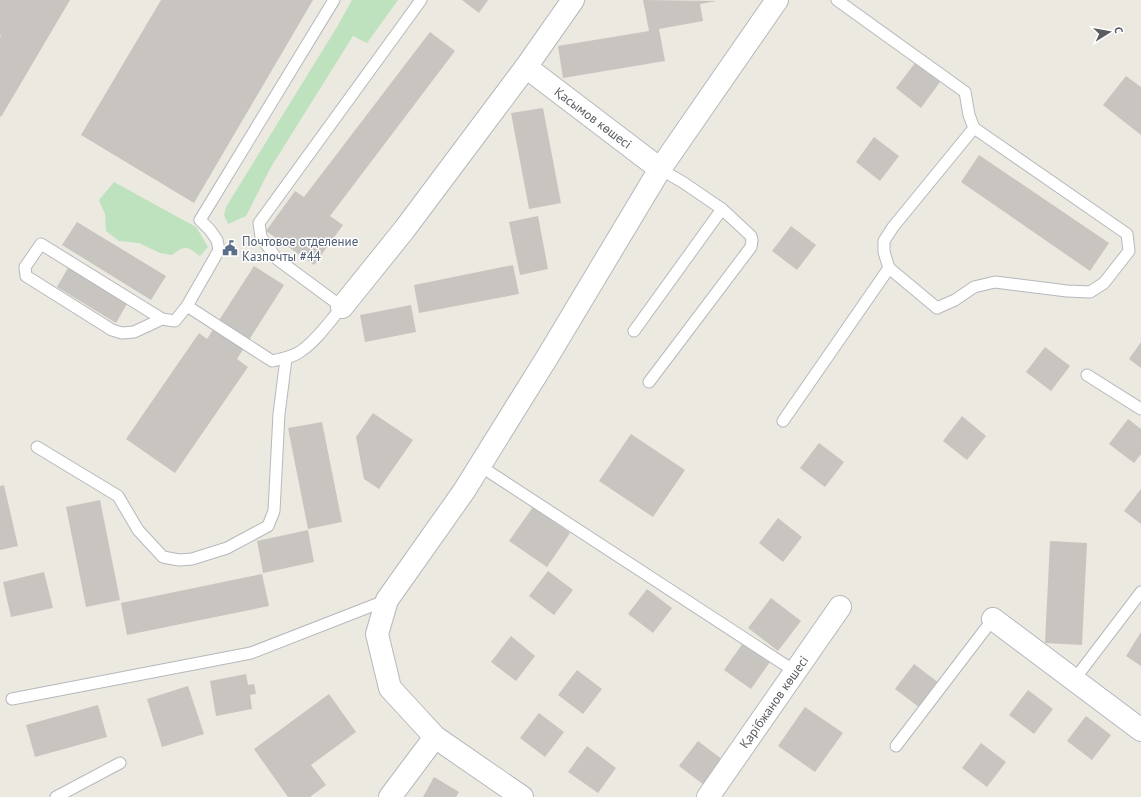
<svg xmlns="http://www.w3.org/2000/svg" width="1141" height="797" font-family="'PT Sans',sans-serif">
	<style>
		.green { fill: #bfe2be }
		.building { fill: #c8c5c0 }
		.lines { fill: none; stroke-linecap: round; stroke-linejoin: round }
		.lane-casing { stroke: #b6b8bd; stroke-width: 13 }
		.street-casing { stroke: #b6b8bd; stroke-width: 24 }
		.lane { stroke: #fff; stroke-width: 11 }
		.street { stroke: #fff; stroke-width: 22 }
		.labels { text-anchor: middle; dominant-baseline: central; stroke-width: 3; stroke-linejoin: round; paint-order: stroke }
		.street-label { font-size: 13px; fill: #595d61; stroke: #fff }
		.service-label { font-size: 13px; fill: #4e5e75; stroke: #fff; text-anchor: start }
	</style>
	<rect width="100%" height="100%" fill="#ebe9e0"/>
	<!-- green -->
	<g class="green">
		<polygon points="352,0 398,0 367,43 353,36 271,167 246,216 228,224 224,215 226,207 337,27"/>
		<path d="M114 182 196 227 208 247 200 256C187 246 185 245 172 255L160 253 139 243 119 241 106 231 105 214 99 200Z"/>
	</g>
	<!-- building -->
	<g class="building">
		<polygon points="0,0 70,0 1,117 0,116 0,38 1,36 0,35"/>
		<polygon points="161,0 313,0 194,203 81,135"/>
		<polygon points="462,0 488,0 479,13"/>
		<polygon points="643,0 717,1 700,4 703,21 659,29 665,61 563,78 558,46 649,31"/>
		<polygon points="430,32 455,51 330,216 343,225 314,265 266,231 295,191 304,197"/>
		<polygon points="915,63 940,82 921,108 896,88"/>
		<polygon points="1126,76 1141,87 1141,135 1103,105"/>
		<polygon points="543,108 561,203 529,209 511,113"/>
		<polygon points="874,137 899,156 880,181 856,162"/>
		<polygon points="979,155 1109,243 1090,271 961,182"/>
		<polygon points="538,216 548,269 520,275 509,222"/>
		<polygon points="77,222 166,276 151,300 62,245"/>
		<polygon points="791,226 816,245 797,270 772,251"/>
		<polygon points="513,265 519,294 419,313 414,285"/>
		<polygon points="69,266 128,302 116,323 57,287"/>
		<polygon points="254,266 284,285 237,359 248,367 175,473 126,439 199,333 207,339"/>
		<polygon points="411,305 416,332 365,342 360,315"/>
		<polygon points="1141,342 1141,368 1129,359"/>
		<polygon points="1045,347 1070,366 1051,391 1026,372"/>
		<polygon points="373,413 413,440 379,489 364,479 356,437"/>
		<polygon points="962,416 986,436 967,460 943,441"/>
		<polygon points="1128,419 1141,429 1141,454 1134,463 1109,444"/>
		<polygon points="322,422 342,522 308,529 288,428"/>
		<polygon points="631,434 685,470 653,517 599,481"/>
		<polygon points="819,443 844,462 825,487 800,468"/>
		<polygon points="4,485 18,546 0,550 0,486"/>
		<polygon points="1141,489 1141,524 1124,511"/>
		<polygon points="100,500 120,600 86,607 66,507"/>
		<polygon points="533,507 570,533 547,567 509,541"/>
		<polygon points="778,518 802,537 783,562 759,543"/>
		<polygon points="308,530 314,562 263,573 257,541"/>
		<polygon points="1050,541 1087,543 1082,645 1045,643"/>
		<polygon points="548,571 573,590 554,615 529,596"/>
		<polygon points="44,572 53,608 11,617 3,582"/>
		<polygon points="262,574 269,606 127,635 121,603"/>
		<polygon points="647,589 672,608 653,633 628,614"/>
		<polygon points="771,598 801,621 778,651 748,628"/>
		<polygon points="1141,632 1141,666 1126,656"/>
		<polygon points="511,636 535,656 516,681 491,662"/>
		<polygon points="743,643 770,662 751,689 724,670"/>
		<polygon points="914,664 939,683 920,708 895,689"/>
		<polygon points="577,670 602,689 583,714 558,695"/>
		<polygon points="246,674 248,685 254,684 256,694 250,695 252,709 216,716 210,681"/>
		<polygon points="188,686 204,734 162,747 147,699"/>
		<polygon points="1028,690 1053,709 1034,734 1009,715"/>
		<polygon points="329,694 356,732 311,765 326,785 310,797 288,797 254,749"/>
		<polygon points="98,705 107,737 35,757 26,725"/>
		<polygon points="805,707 843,733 815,772 778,746"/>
		<polygon points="539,713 564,732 545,757 520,738"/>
		<polygon points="1086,716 1111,735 1092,760 1067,741"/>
		<polygon points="698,741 723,760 704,785 679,766"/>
		<polygon points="981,743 1006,762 987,787 962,768"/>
		<polygon points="587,746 616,768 598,793 568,772"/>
		<polygon points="434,777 459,792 456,797 423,797"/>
	</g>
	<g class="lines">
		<!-- lane casing -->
		<g class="lane-casing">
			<g id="lane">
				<polyline points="837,0 965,92 969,115 974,128 1127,234 1129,251 1104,283 1090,292 1067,291 995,282 974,287 955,300 937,308 889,268"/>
				<path d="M187 306 272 361C282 359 293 357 301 351 317 340 329 322 342 307L277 259 261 237 259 223 421 0"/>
				<polyline points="162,319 134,332 122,333 112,330 26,276 25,267 41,244 162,319 175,321 187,306 219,250 217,240 210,230 200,220 334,0"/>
				<polyline points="634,331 722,209 684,183 660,169"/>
				<polyline points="1087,375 1141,409"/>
				<polyline points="649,382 751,247 752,240 751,236 722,209"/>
				<polyline points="783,421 889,268 884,252 884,241 893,227 974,128"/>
				<polyline points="37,447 118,496 138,530 163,557 179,560 192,559 227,548 268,526 274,511 279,414 286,359"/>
				<polyline points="480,466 796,672"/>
				<polyline points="1074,680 1141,592"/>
				<polyline points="12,699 251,653 387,600"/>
				<polyline points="896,746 993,619"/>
				<polyline points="56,797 120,763"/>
			</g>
		</g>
		<!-- street casing -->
		<g class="street-casing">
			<g id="street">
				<polyline points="526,67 660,169"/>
				<polyline points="342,307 404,230 526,67 573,0"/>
				<polyline points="993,619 1141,730"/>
				<polyline points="390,797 435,737"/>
				<polyline points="522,797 435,737 390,688 377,634 387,600 464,491 548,356 660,169 777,0"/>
				<polyline points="708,797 840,607"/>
			</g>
		</g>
		<!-- lane -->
		<use href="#lane" class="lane"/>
		<!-- street -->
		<use href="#street" class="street"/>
	</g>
	<!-- icons -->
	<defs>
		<g id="civic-bare" transform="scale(1.2)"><path d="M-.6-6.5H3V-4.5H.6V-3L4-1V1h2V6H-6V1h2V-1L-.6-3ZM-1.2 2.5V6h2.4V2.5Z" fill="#5c6f8a" stroke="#fff" stroke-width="2.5" paint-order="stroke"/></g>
	</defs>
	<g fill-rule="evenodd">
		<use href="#civic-bare" x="230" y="248"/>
	</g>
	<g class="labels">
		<!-- street labels -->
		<g class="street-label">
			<text transform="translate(593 118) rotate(37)">Қасымов көшесі</text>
			<text transform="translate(774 702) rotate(-55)">Қарібжанов көшесі</text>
		</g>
		<!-- service labels -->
		<g class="service-label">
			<text x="242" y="241">Почтовое отделение<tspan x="242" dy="15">Казпочты #44</tspan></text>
		</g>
	</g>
	<!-- north arrow -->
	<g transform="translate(1109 32) rotate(79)" stroke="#ffffff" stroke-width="3" paint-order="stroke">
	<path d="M0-3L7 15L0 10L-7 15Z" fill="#595d61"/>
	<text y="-6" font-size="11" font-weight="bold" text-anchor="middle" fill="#595d61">С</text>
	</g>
</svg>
